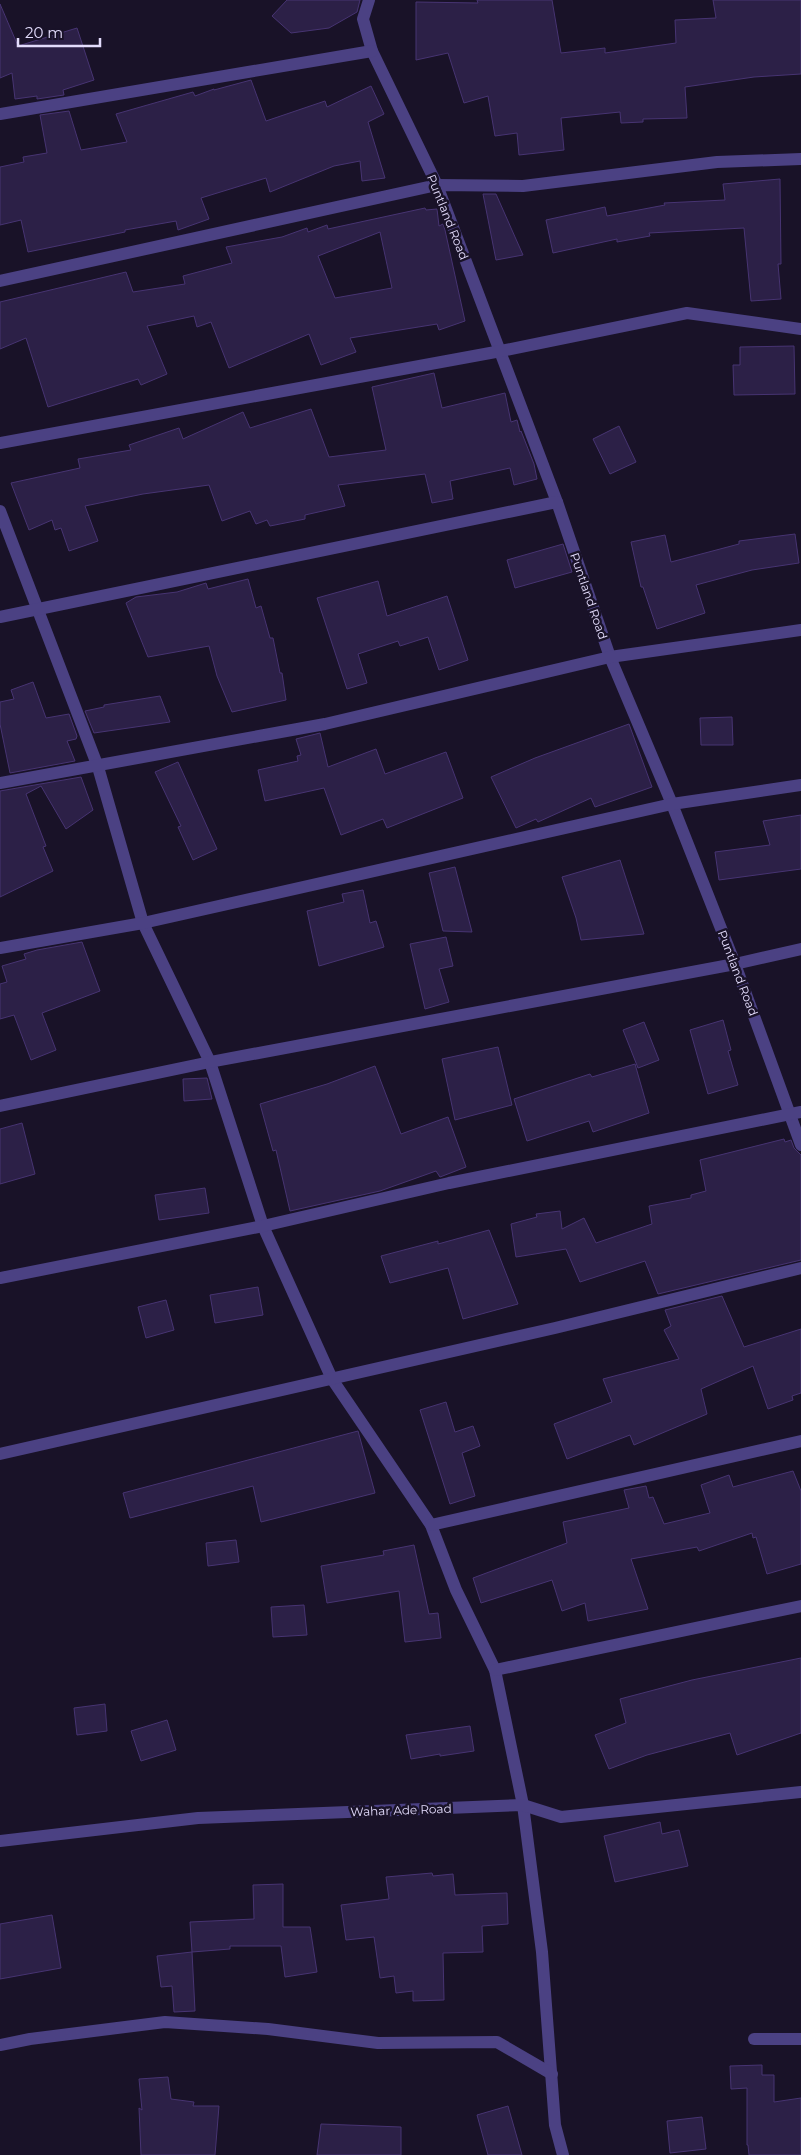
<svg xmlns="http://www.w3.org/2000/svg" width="801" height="2155" font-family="Montserrat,sans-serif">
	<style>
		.building { fill: #2c2047; stroke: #473472; fill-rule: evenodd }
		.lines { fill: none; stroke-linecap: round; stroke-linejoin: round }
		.minor { stroke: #4b4183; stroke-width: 12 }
		.labels { text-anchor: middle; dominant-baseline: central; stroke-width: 5; stroke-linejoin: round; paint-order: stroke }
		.street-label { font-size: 12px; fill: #e3dcfc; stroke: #191228 }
	</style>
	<rect width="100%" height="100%" fill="#191228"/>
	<!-- building -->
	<g class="building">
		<polygon points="287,0 360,0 357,12 329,28 291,33 272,16"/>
		<polygon points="477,0 552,0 561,53 605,48 605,53 676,43 675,20 716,18 713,0 801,0 801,74 754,77 685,87 687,118 643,119 643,122 621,123 620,112 561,118 564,150 519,155 517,133 495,136 488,96 464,103 448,53 416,60 416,2 478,3"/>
		<polygon points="0,4 18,46 77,28 94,80 63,90 64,95 37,99 37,96 15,99 12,73 0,78"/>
		<polygon points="251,80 266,121 325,101 327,107 371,86 384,114 368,122 385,178 362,181 360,161 334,166 270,192 266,178 201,198 209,219 178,230 176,221 125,230 125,232 28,252 21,220 0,225 0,167 24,162 23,157 47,153 40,115 69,111 81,150 127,142 116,114 193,92 195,96 214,89 214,90"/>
		<polygon points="780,179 781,264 778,264 781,299 751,301 744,228 649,233 650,236 617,242 617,239 553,253 546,220 605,207 607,216 665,205 664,203 725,200 723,184"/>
		<polygon points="483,194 496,194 523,255 496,260"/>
		<path d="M425 208 426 210 437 209 439 226 443 224 445 230 465 321 439 330 437 324 350 338 356 352 321 365 309 334 229 368 211 322 197 327 194 316 147 326 167 374 141 385 138 379 48 407 26 338 0 349V302L126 272 133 292 185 284 183 276 232 263 226 247 282 237 307 228 308 232 327 225 328 229ZM380 232 392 288 335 298 318 256Z"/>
		<polygon points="794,346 795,394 734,395 733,365 740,365 740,347"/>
		<polygon points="434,373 442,408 505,393 511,422 517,420 520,432 521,431 534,464 537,479 514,485 510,468 450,481 453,499 432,503 425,474 338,485 345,506 305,515 305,519 270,526 267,520 256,524 250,511 222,521 209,485 143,494 85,506 98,541 69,551 61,528 55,530 52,520 29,530 11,483 80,468 78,459 131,450 129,445 179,428 183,439 243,412 250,428 311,409 329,457 386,450 372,387"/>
		<polygon points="619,426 636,462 610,474 593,439"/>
		<polygon points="795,534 799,563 752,570 696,585 705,613 657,629 643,587 641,587 631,542 665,535 671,562 739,544 739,541"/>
		<polygon points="563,544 572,572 515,588 507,560"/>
		<polygon points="248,579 256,608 261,606 270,638 273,638 280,673 282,673 286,700 232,712 217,676 209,646 148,657 126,603 136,597 177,592 206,583 208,589"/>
		<polygon points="378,581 387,616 447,596 468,660 439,670 428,637 400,646 398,641 358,654 367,683 347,689 317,598"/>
		<polygon points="33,682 46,718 69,714 77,736 76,739 67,741 75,761 10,773 0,724 0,702 14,699 11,690"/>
		<polygon points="160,696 170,722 94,733 85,711 104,707 104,705"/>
		<polygon points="732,717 733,745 701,745 700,718"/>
		<polygon points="629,724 652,787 595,807 591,798 538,822 536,819 516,828 491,777 535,758"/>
		<polygon points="320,733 328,767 376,749 385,774 446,752 463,798 387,828 383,819 341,835 324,788 265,801 258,770 298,761 297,756 301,755 296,739"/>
		<polygon points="178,762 217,849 193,860 178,827 181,826 155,772"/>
		<polygon points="81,777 93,810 66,829 41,786 26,794 46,846 43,847 53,871 0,897 0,791"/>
		<polygon points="801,815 801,869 719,880 715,852 770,845 763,821"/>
		<polygon points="620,860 644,934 581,940 576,918 562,877"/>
		<polygon points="455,867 472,932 443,931 429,873"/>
		<polygon points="363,890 370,923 376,921 384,947 319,966 307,911 344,902 342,894"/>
		<polygon points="446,937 453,966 439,969 449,1002 425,1009 410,944"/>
		<polygon points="82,942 100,991 42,1013 56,1050 31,1060 14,1015 0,1019 0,984 7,982 2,966 26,959 24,954 37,950"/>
		<polygon points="723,1020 731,1050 728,1051 738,1085 708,1094 690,1030"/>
		<polygon points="644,1022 659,1060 638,1068 623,1030"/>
		<polygon points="498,1047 512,1105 455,1120 442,1059"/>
		<polygon points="635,1064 649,1113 593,1132 589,1121 527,1141 514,1099 590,1074 592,1077"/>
		<polygon points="375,1066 401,1134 448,1117 466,1167 440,1177 436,1171 380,1191 290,1211 276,1150 273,1151 260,1104 327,1084"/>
		<polygon points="207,1078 212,1099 184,1101 183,1079"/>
		<polygon points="22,1123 35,1174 0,1184 0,1129"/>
		<polygon points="784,1139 785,1142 791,1140 794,1148 801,1155 801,1260 658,1294 645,1261 580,1282 566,1249 516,1257 511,1224 537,1217 536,1214 560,1211 562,1229 584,1218 596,1243 652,1224 649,1206 691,1198 691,1195 706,1191 700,1160"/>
		<polygon points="205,1188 209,1213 159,1220 155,1195"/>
		<polygon points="489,1230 518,1304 463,1319 448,1268 390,1283 381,1256 438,1241 438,1244"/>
		<polygon points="258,1287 263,1315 215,1323 210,1295"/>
		<polygon points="722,1296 744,1347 801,1329 801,1393 792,1396 793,1400 768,1409 753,1366 701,1389 707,1414 634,1445 630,1435 567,1459 554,1424 612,1402 603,1379 679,1359 664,1330 671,1326 665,1310"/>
		<polygon points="166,1300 174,1330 146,1338 138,1307"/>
		<polygon points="446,1402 455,1432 473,1426 480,1446 462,1453 475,1496 450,1504 420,1410"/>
		<polygon points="358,1431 375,1493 261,1522 253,1486 130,1518 123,1493"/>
		<polygon points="793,1471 801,1491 801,1564 767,1574 756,1537 753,1538 752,1533 699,1551 697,1547 631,1559 648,1609 588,1621 585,1603 562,1611 552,1580 481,1603 473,1578 567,1543 563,1522 629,1508 624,1490 646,1486 649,1498 653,1497 664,1524 710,1513 701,1485 729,1475 733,1487"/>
		<polygon points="236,1540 239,1562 208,1566 206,1543"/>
		<polygon points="414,1545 429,1614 438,1613 441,1638 405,1642 399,1591 327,1603 321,1566 384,1555 383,1551"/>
		<polygon points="304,1605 307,1635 273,1637 271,1607"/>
		<polygon points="801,1658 801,1733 737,1755 730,1733 647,1755 609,1769 595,1735 626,1723 620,1699 692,1680"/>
		<polygon points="105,1704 107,1731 77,1735 74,1708"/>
		<polygon points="167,1720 176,1750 141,1761 131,1731"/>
		<polygon points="470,1726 474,1751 440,1756 440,1754 411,1759 406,1735"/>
		<polygon points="660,1822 662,1834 679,1830 688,1866 615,1882 604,1836"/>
		<polygon points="432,1873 433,1876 453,1874 455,1895 507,1893 508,1924 482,1926 483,1952 443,1953 444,2000 413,2001 413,1991 396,1993 394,1976 380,1978 374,1937 346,1940 341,1905 389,1899 386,1877"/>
		<polygon points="283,1884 283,1927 310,1927 317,1972 285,1977 281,1946 230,1946 230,1949 192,1952 190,1922 254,1919 253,1885"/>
		<polygon points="52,1915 61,1968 0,1979 0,1924"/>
		<polygon points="192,1952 195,2011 174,2012 172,1986 161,1987 157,1956"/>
		<polygon points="762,2065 762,2075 774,2075 774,2102 801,2098 801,2155 749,2155 748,2145 747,2145 747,2088 731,2089 730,2066"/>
		<polygon points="168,2077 171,2099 194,2102 193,2106 219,2106 215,2155 141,2155 139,2108 142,2110 139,2079"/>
		<polygon points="508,2106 522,2155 488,2155 477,2115"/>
		<polygon points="702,2117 706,2149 670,2153 667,2121"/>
		<polygon points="321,2124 401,2127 401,2155 317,2155"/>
	</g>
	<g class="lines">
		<!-- minor -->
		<g class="minor">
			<polyline points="369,0 363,19 372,51 437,185 557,502 610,657 672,804 735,964 801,1145"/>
			<polyline points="0,114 372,51"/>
			<polyline points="0,281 437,185 523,186 717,162 801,159"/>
			<polyline points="0,443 501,351 687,313 801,329"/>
			<polyline points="0,511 98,767 143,923 210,1062 263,1226 332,1379 431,1525 456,1590 495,1670 523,1805 542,1952 555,2125 563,2155"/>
			<polyline points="0,617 557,502"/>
			<polyline points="0,783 325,724 610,657 801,630"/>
			<polyline points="0,948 143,923 672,804 801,785"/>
			<polyline points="0,1106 210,1062 735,964 801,949"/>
			<polyline points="0,1278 263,1226 449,1183 801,1112"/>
			<polyline points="0,1454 555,1328 801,1268"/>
			<polyline points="431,1525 801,1441"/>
			<polyline points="495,1670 801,1606"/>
			<polyline points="0,1841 198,1818 523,1805 561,1817 801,1792"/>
			<polyline points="754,2039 801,2039"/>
			<polyline points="0,2045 30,2039 165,2022 268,2029 378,2043 497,2042 552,2074"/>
		</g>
	</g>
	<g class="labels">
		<!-- street labels -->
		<g class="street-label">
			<text transform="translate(448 217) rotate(68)">Puntland Road</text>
			<text transform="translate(589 596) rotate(71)">Puntland Road</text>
			<text transform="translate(738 973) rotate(69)">Puntland Road</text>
			<text transform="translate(401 1810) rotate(-2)">Wahar Ade Road</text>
		</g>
	</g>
	<!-- scale -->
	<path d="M18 38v8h82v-8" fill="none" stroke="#e3dcfc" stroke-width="2.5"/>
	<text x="25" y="38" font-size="15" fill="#e3dcfc" stroke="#191228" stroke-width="4" paint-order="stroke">20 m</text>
</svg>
